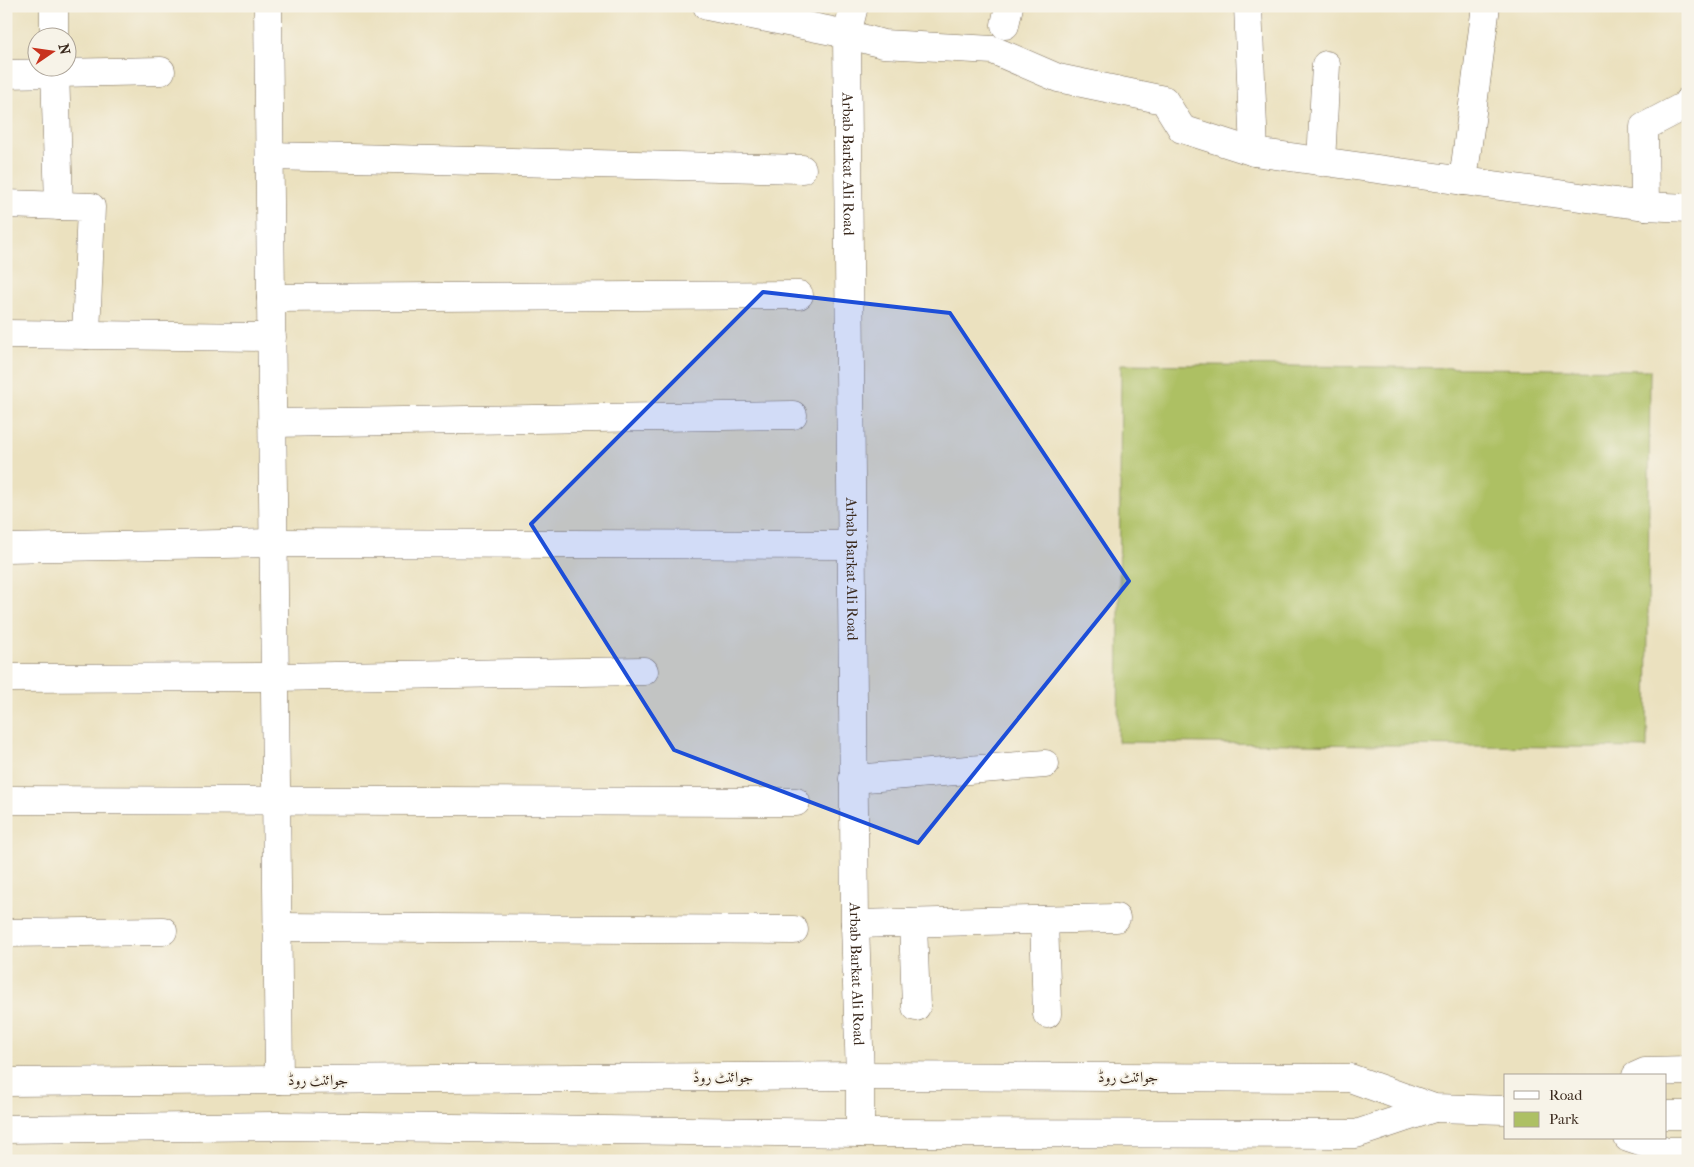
<svg xmlns="http://www.w3.org/2000/svg" width="1694" height="1167" font-family="'IM FELL French Canon',Amiri,serif">
	<style>
		.green { fill: #adc064; stroke: #747541 }
		.lines { fill: none; stroke-linecap: round; stroke-linejoin: round }
		.minor-casing { stroke: #796a56; stroke-width: 29 }
		.major-casing { stroke: #796a56; stroke-width: 29 }
		.minor { stroke: #fff; stroke-width: 28 }
		.major { stroke: #fff; stroke-width: 28 }
		.marked { fill: #1d4ed8; fill-opacity: 0.2; stroke: #1d4ed8; stroke-width: 4; stroke-linejoin: round }
		.labels { text-anchor: middle; dominant-baseline: central; stroke-width: 4; stroke-linejoin: round; paint-order: stroke }
		.street-label { font-size: 15px; fill: #3b2a1e; stroke: #f7f3e8 }
	</style>
	<rect width="100%" height="100%" fill="#f7f3e8"/>
	<filter id="ink" filterUnits="userSpaceOnUse"><feTurbulence type="fractalNoise" baseFrequency=".02" numOctaves="2"/><feDisplacementMap in="SourceGraphic" scale="10" xChannelSelector="R" yChannelSelector="G"/><feConvolveMatrix kernelMatrix="1 2 1 2 8 2 1 2 1" color-interpolation-filters="sRGB"/></filter>
	<filter id="wash" filterUnits="userSpaceOnUse"><feTurbulence type="fractalNoise" baseFrequency=".0096" numOctaves="4" result="noise"/><feDisplacementMap in="SourceGraphic" scale="20" xChannelSelector="R" yChannelSelector="G"/><feGaussianBlur stdDeviation="1.12" result="paint"/><feColorMatrix in="noise" values="0 0 0 0 0 0 0 0 0 0 0 0 0 0 0 0 0 1.4 0 .05"/><feComposite in="paint" operator="in"/></filter>
	<g filter="url(#wash)">
		<rect width="100%" height="100%" fill="#ebe1bf"/>
		<!-- green -->
		<polygon class="green" points="1121,364 1650,370 1647,748 1118,742"/>
	</g>
	<g filter="url(#ink)">
		<g class="lines">
			<!-- minor casing -->
			<g class="minor-casing">
				<g id="minor">
					<polyline points="54,6 54,38"/>
					<polyline points="268,6 279,1080"/>
					<polyline points="707,6 847,34 883,44 993,50 1058,78 1164,100 1182,129 1254,152"/>
					<path id="s1" d="M854 6 847 34 855 924 860 1076V1133"/>
					<polyline points="1248,6 1254,152 1645,206 1688,208"/>
					<polyline points="1005,25 1009,6"/>
					<polyline points="55,68 59,206"/>
					<polyline points="6,74 161,71"/>
					<polyline points="270,156 802,169"/>
					<polyline points="1321,162 1326,65"/>
					<polyline points="1463,181 1486,6"/>
					<polyline points="6,204 91,207 86,335"/>
					<polyline points="1645,206 1644,127 1686,105 1688,101"/>
					<polyline points="271,298 799,295"/>
					<polyline points="6,334 272,337"/>
					<polyline points="272,423 793,415"/>
					<polyline points="6,548 273,543 852,545"/>
					<polyline points="6,678 275,677 644,671"/>
					<polyline points="853,779 1045,764"/>
					<polyline points="6,800 796,802"/>
					<polyline points="1044,920 1047,1014"/>
					<polyline points="913,923 916,1007"/>
					<polyline points="855,924 1116,918"/>
					<polyline points="277,927 794,930"/>
					<polyline points="6,933 163,931"/>
					<polyline points="1636,1076 1645,1072 1688,1071"/>
					<polyline points="1628,1138 1667,1151 1688,1151"/>
				</g>
			</g>
			<!-- major casing -->
			<g class="major-casing">
				<g id="major">
					<polyline points="6,1082 860,1076 1350,1078 1434,1108 1505,1110"/>
					<polyline points="1665,1115 1688,1115"/>
					<polyline points="6,1129 278,1126 860,1133 1356,1134 1434,1108"/>
				</g>
			</g>
			<!-- minor -->
			<use href="#minor" class="minor"/>
			<!-- major -->
			<use href="#major" class="major"/>
		</g>
	</g>
	<!-- marked area -->
	<path class="marked" d="M763 292 950 313 1129 581 918 843 674 750 531 524Z"/>
	<g class="labels">
		<!-- street labels -->
		<g class="street-label">
			<text stroke="none"><textPath href="#s1" startOffset="159">Arbab Barkat Ali Road</textPath></text>
			<text stroke="none"><textPath href="#s1" startOffset="564">Arbab Barkat Ali Road</textPath></text>
			<text stroke="none"><textPath href="#s1" startOffset="969">Arbab Barkat Ali Road</textPath></text>
			<text x="723" y="1077">جوائنٹ روڈ</text>
			<text x="1128" y="1077">جوائنٹ روڈ</text>
			<text x="318" y="1080">جوائنٹ روڈ</text>
		</g>
	</g>
	<!-- margin -->
	<rect width="1694" height="1167" fill="none" stroke="#f7f3e8" stroke-width="25"/>
	<!-- legend -->
	<rect x="1504" y="1074" width="162" height="65" fill="#f7f3e8" stroke="#aca397"/>
	<rect x="1514" y="1091" width="25" height="8" fill="#ffffff" stroke="#aca397"/>
	<text x="1549" y="1100" font-size="15" fill="#3b2a1e">Road</text>
	<rect x="1514" y="1112" width="25" height="15" fill="#adc064" stroke="#aca397"/>
	<text x="1549" y="1124" font-size="15" fill="#3b2a1e">Park</text>
	<!-- north arrow -->
	<g transform="translate(52 52) rotate(77)"><circle r="24" fill="#f7f3e8" stroke="#aca397"/>
	<path d="M0-4L9 19L0 12L-9 19Z" fill="#c8321e"/>
	<text y="-8" font-size="14" font-weight="bold" text-anchor="middle" fill="#3b2a1e">N</text>
	</g>
</svg>
